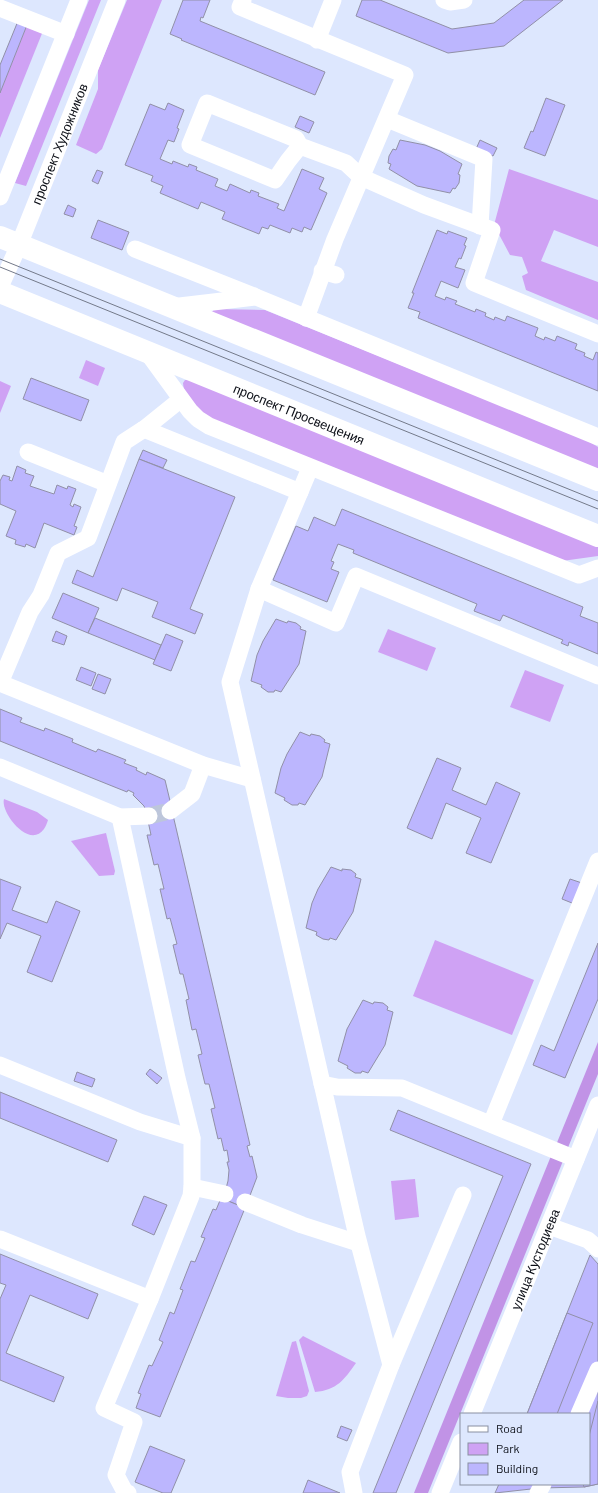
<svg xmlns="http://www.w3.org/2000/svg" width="598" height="1493" font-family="Barlow,sans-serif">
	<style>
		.green { fill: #cfa2f4 }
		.forest { fill: #c193e6 }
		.building { fill: #bcb6fe; stroke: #9190a7 }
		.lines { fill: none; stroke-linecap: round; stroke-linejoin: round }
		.minor-tunnel { stroke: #bdc6db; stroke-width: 17; stroke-dasharray: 17 8; stroke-linecap: butt }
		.minor { stroke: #fff; stroke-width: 17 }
		.major { stroke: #fff; stroke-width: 22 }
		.tram { stroke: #747a8a; stroke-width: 1 }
		.labels { text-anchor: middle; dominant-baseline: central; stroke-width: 3.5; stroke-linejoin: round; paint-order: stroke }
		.street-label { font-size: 13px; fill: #0a0d15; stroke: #dde7fe }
	</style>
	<rect width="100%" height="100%" fill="#dde7fe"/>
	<!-- green -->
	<g class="green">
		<polygon points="89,0 101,0 26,186 15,183"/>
		<polygon points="127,0 162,0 102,149 96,154 76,145 98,89 98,70"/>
		<polygon points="27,25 43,31 0,138 0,93"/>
		<polygon points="509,169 598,200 598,247 554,230 541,261 598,282 598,320 526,290 522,276 528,273 522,257 510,255 494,225"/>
		<polygon points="214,309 265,310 588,441 598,447 598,473 212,312"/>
		<polygon points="86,360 105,368 98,386 79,378"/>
		<path d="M185 380H189L598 546V556L562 561 212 419C199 411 184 399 183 383Z"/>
		<polygon points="0,381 11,386 0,413"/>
		<polygon points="388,629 436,648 427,671 378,652"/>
		<polygon points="525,670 564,685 550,722 510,707"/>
		<path d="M4 799 37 812 48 820C47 823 46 826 44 829 29 850 0 812 4 799Z"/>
		<polygon points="106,833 115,871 114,875 99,876 71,841"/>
		<polygon points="435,940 534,980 512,1035 413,996"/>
		<polygon points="415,1179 419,1217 395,1220 391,1181"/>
		<path d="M303 1336 356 1363C344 1380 337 1390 315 1392L299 1340Z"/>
		<polygon points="296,1341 309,1391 307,1396 301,1398 288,1398 276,1396 292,1342"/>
	</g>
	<!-- forest -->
	<g class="forest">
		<polygon points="598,1042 598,1074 567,1150 556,1145"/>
		<polygon points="551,1156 563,1161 428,1493 414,1493"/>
	</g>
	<!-- building -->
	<g class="building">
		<polygon points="183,0 210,0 203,18 201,17 200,21 325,72 315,95 181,40 182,39 170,34"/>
		<polygon points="362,0 380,0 452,29 494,23 524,0 563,0 504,46 448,53 356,16"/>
		<polygon points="18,21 27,25 0,93 0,65"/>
		<polygon points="546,98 565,105 545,156 524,148 531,131 533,132"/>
		<polygon points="168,103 184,110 177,128 179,129 174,142 168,140 160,159 172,164 173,161 188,167 189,164 197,167 196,170 218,179 215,186 227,191 230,184 250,193 251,190 259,193 258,196 279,204 277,208 284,211 302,169 324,178 319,189 327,193 311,230 304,227 302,232 292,228 290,233 270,225 268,229 262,227 259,234 222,219 225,212 201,202 198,209 160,193 163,186 151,181 153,176 125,165 150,104 165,110"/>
		<polygon points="300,116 314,122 309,133 295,127"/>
		<polygon points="400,140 425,145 440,151 462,164 458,174 460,175 459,183 455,189 453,188 450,193 417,186 389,169 391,164 388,163 389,156 393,149 396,150"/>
		<polygon points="480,140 497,148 493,156 476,149"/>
		<polygon points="97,170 103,172 98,184 92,181"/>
		<polygon points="68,205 76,209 73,217 64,214"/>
		<polygon points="98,220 129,232 122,250 91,238"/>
		<polygon points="437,230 447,234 448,231 467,238 464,245 466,246 461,259 459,258 455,267 465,270 458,288 441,281 435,296 445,300 446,297 457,301 455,304 475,312 476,309 486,313 485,316 494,320 495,317 505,321 507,316 538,328 535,336 544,340 545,337 555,341 557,336 577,344 575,349 585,353 584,356 593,360 596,352 598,353 598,391 418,318 420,312 408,308 414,293 412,293"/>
		<polygon points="31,378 89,400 81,421 23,399"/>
		<polygon points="143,450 167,460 163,468 139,459"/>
		<polygon points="139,459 235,497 190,609 203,614 195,634 152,617 158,602 122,588 117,601 72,583 77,570 93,577"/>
		<polygon points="17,466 26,470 25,473 34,476 30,486 54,494 57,485 67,489 68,486 76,489 70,505 73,507 74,504 81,507 74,526 77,527 74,535 44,523 35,548 26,544 25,547 15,544 16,540 6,536 16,511 0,504 0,481 3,475 10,477 9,480 12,481"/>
		<polygon points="342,509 583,607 580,616 598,623 598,654 569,642 568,646 561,643 563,640 503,615 500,621 474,611 477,604 353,553 354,550 338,544 331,561 334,562 331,569 339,572 327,602 273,580 296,526 308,531 314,517 335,526"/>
		<polygon points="63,593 99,608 88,633 52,618"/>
		<polygon points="95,618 161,645 155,660 88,633"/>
		<polygon points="276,619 287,623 288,621 296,623 301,627 300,629 306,631 299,664 281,692 275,690 274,692 268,692 261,687 262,685 251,681 257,655 263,641"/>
		<polygon points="56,631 67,636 64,645 52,641"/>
		<polygon points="166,634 183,641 171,671 153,664"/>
		<polygon points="81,667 96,673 91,686 76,680"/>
		<polygon points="98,674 111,679 105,694 92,689"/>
		<polygon points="0,709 22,718 20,722 44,731 45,728 73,739 72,742 96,752 98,749 116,756 126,760 124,763 137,768 136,770 146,775 147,772 165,780 171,805 171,816 150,821 144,806 133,795 134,793 128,790 127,792 0,741"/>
		<polygon points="300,732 310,736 311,734 320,736 325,740 324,742 330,744 322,777 305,805 299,803 298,805 292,805 284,800 285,798 275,793 281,768 287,754"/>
		<polygon points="437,758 461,768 452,790 486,805 496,782 520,793 491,863 466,853 481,818 446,803 432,839 407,828"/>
		<polygon points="173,815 250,1145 247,1146 250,1157 252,1156 257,1177 249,1198 243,1207 223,1199 228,1181 229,1170 227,1162 229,1162 227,1150 224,1151 221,1138 218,1139 211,1109 215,1108 209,1084 205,1084 198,1055 202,1054 196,1029 192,1030 186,1000 189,999 183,974 180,974 173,945 177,944 170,918 167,919 160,889 164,889 158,864 154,865 147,835 151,835 148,821"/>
		<polygon points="331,867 342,871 342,869 351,870 356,874 355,877 361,879 353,912 336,940 330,938 329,940 323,939 316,935 317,932 306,928 312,903 318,889"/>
		<polygon points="0,879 21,887 12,910 47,923 56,901 80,911 52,982 27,972 41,936 7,923 0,939"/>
		<polygon points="570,879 585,884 577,905 562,899"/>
		<polygon points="598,943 598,999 565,1078 533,1065 541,1045 554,1051"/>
		<polygon points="363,1000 373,1004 374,1002 383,1003 388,1007 387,1010 393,1012 385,1045 368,1073 362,1071 361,1073 355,1073 347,1068 348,1066 338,1061 347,1029"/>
		<polygon points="150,1069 162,1078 157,1084 146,1074"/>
		<polygon points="77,1072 95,1079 92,1087 74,1081"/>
		<polygon points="0,1092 117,1140 108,1162 0,1118"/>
		<polygon points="398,1110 531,1164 396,1493 373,1493 503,1176 390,1130"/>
		<polygon points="144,1196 167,1205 154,1235 132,1225"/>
		<polygon points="221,1198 245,1208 160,1417 136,1408 141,1394 138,1393 149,1365 152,1366 163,1342 159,1340 170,1312 174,1314 183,1290 180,1289 191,1261 195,1262 205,1238 201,1237 213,1209 216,1210"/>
		<polygon points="0,1254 98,1294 88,1319 30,1295 6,1353 64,1377 54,1402 0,1380 0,1299 6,1285 0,1283"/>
		<polygon points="590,1255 598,1264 598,1484 584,1487 540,1488 495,1493 499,1484 589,1484 589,1414 527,1414"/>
		<polygon points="567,1313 593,1323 557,1414 527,1414"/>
		<polygon points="598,1401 598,1484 584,1487 583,1484 589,1484 589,1436"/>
		<polygon points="341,1426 352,1430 347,1441 337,1437"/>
		<polygon points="150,1446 185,1460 171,1493 163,1493 135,1482"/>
		<polygon points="308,1480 340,1493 303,1493"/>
	</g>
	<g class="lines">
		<!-- minor-tunnel -->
		<polyline class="minor-tunnel" points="149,816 170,811"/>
		<!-- minor -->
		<g class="minor">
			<polyline points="243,0 240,7 405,75 335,239 306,318"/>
			<polyline points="444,0 450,2 464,0"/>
			<polyline points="0,8 66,34"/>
			<polyline points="317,40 333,0"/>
			<polyline points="387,119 484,159 480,226"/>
			<polyline points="300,146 288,161 275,180 190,145 207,103 296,139 300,146 346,163 361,177 424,205 492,230 474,283 598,334"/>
			<polyline points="0,197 79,0"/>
			<polyline points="135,249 254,296"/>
			<polyline points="322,271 336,275"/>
			<path id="s1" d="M0 287 19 245 117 0"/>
			<polyline points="171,307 256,297 598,437"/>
			<polyline points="147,352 190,411 198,419 209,426 579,575 598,568"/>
			<polyline points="144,429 300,492"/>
			<polyline points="28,452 108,484"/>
			<polyline points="310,468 259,589 230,682 357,1236 391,1365 350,1472 354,1493"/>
			<polyline points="259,589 336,623 356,576 598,676"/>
			<polyline points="0,683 30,612 41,595 58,553 88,538 124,442 144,429 180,400"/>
			<polyline points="0,683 203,765 252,779"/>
			<polyline points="0,767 120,817 149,816"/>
			<polyline points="170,811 192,794 203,765"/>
			<polyline points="120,817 177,1078 192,1138"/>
			<polyline points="0,1065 140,1122 192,1138 192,1187 191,1196 150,1299"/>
			<polyline points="322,1084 337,1087 402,1088 576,1159"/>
			<polyline points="491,1124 598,861"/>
			<polyline points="192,1187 225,1194"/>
			<polyline points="245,1202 302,1225 358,1243"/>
			<polyline points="549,1226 588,1240 598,1249"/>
			<polyline points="0,1239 150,1299 104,1408 134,1422 116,1475 125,1492 128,1493"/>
			<polyline points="391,1365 463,1195"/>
			<path id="s2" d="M472 1414 598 1105"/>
			<polyline points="579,1414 598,1370"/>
			<polyline points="440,1493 461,1442"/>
			<polyline points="538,1493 543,1484"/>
		</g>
		<!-- major -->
		<g class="major">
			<polyline points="0,237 598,480"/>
			<path id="s3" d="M0 292 598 536"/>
		</g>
		<!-- tram -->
		<g class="tram">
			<polyline points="0,259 598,501"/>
			<polyline points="0,267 598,509"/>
		</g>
	</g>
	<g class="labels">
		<!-- street labels -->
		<g class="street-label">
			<text stroke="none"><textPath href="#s1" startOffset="155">проспект Художников</textPath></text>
			<text stroke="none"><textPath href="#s3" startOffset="323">проспект Просвещения</textPath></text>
			<text stroke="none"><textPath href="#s2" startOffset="167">улица Кустодиева</textPath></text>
		</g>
	</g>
	<!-- legend -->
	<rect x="460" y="1413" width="130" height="72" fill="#dde7fe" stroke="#8990a1"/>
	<rect x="468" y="1426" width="20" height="6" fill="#ffffff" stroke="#8990a1"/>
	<text x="496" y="1433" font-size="12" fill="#0a0d15">Road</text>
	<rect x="468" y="1443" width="20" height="12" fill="#cfa2f4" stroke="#8990a1"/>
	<text x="496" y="1453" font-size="12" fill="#0a0d15">Park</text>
	<rect x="468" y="1463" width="20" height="12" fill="#bcb6fe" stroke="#8990a1"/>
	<text x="496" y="1473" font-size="12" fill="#0a0d15">Building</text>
</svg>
